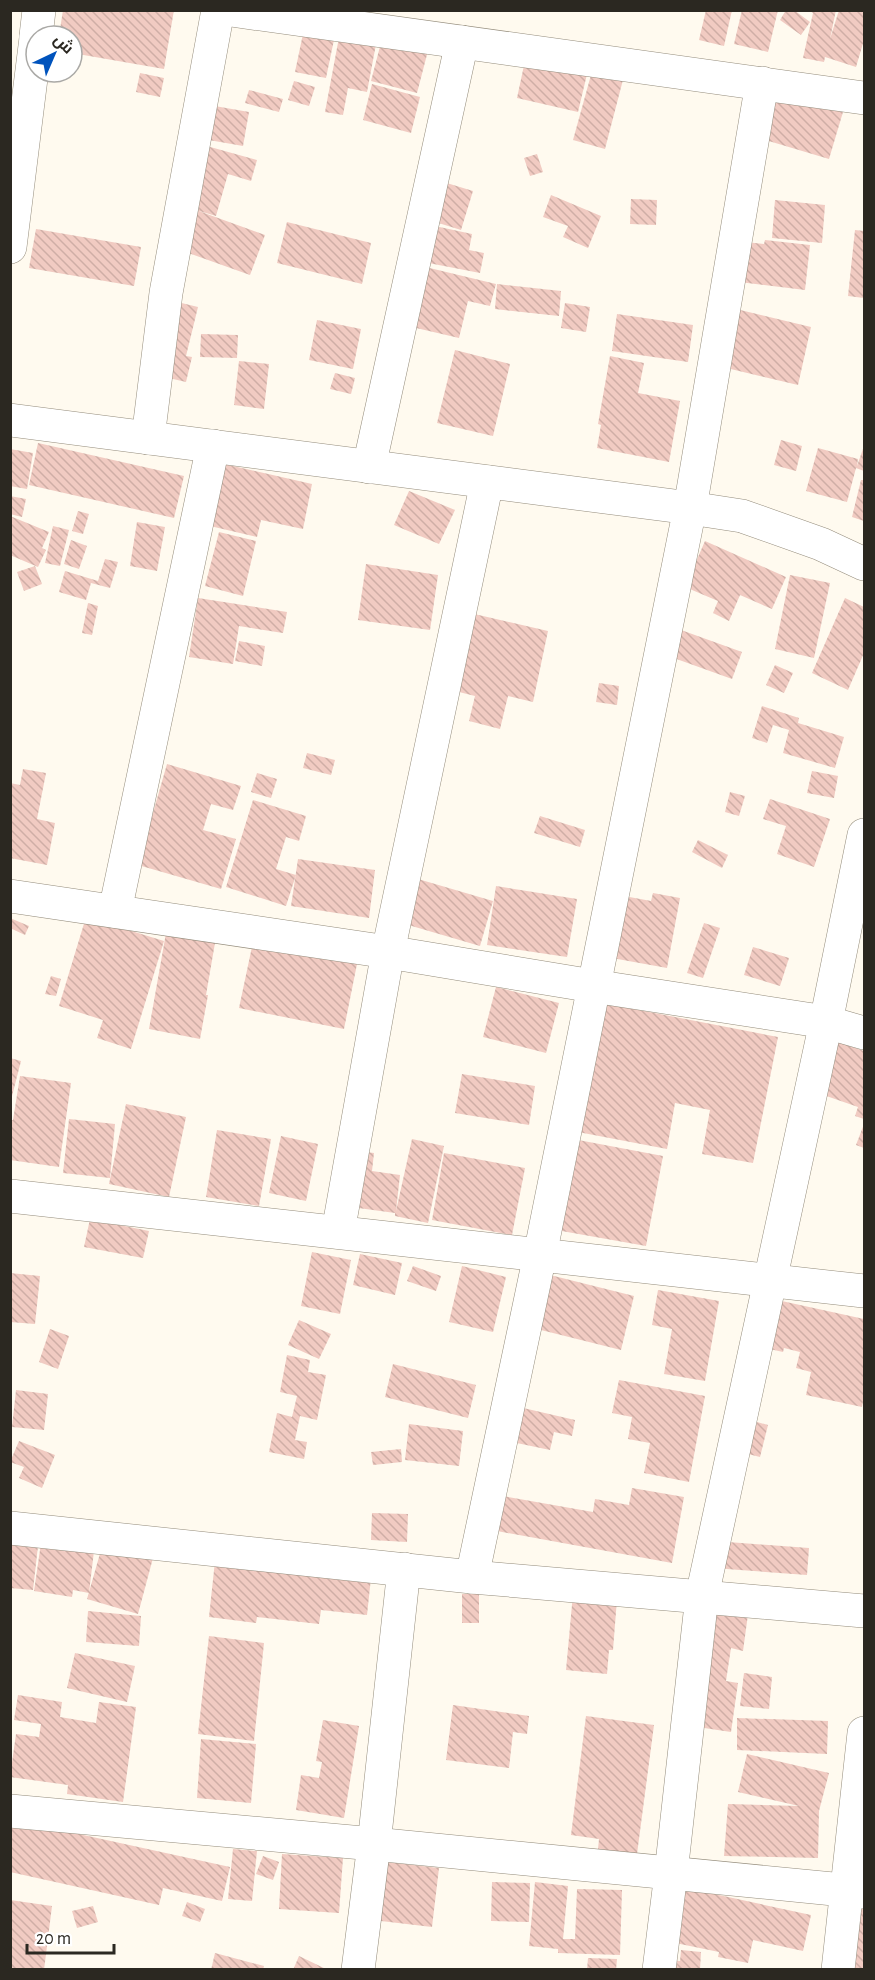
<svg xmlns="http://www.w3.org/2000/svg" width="875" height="1980" font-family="'Alegreya Sans',Cairo,sans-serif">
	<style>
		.building { fill: url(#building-back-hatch) }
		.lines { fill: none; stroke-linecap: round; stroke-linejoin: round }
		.minor-casing { stroke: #948c7c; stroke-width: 34 }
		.minor { stroke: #fff; stroke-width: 33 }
	</style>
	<defs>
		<pattern id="building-back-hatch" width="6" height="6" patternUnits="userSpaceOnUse" patternTransform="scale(1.5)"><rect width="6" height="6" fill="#f1cbc2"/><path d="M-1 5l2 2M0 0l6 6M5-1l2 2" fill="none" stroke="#cfaea6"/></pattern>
	</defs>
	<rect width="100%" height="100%" fill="#fffaef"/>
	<!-- building -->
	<g class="building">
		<polygon points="63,10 174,10 164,69 72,53 72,36 59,36"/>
		<polygon points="706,10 732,10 724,46 699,40"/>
		<polygon points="742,10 778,10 768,52 734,44"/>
		<polygon points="786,10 794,10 810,22 801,35 780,20"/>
		<polygon points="808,10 836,10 830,39 839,10 864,10 864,40 856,67 825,57 824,62 803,58 813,13"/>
		<polygon points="304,29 335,35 326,78 295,72"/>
		<polygon points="384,31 430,43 417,93 371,81"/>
		<polygon points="340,32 377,39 367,92 348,88 343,115 325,112"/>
		<polygon points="526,56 588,70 578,112 517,98"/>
		<polygon points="594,64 625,72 605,149 573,140"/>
		<polygon points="140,73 164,78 160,97 136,92"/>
		<polygon points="294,81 315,87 309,106 288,100"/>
		<polygon points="372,84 420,97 411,133 363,120"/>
		<polygon points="755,86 843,112 829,159 742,133"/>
		<polygon points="249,90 283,99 279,112 245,103"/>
		<polygon points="209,105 249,112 243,146 203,139"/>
		<polygon points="196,143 257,160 251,181 228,174 216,216 196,210 265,235 250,275 166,245"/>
		<polygon points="537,154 543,172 530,176 524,158"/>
		<polygon points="427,177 473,191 461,230 416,216"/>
		<polygon points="551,195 601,216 588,248 563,237 568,226 543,217"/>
		<polygon points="631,199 657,200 656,225 630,224"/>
		<polygon points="775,200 825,205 822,243 772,238"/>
		<polygon points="287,222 371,243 362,284 277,263"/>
		<polygon points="421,223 472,234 469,250 484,253 480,273 413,260"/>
		<polygon points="36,229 141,247 134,286 29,268"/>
		<polygon points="855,230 864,231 864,298 848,296"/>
		<polygon points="727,240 764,244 765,240 810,245 805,290 722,280"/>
		<polygon points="413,264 496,284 490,306 468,301 459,338 399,324"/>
		<polygon points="497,284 561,291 559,316 495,309"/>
		<polygon points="161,298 198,307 186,356 192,357 186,382 143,372"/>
		<polygon points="565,303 590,307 586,332 561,328"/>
		<polygon points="728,307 811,327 798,385 714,365"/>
		<polygon points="617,314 693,325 688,362 612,351"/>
		<polygon points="317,320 361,329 353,369 309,360"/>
		<polygon points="201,334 238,335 237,358 200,357"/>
		<polygon points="455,350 510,364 493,436 437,423"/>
		<polygon points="610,356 644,363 638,393 680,401 669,462 597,448 601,425 598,424"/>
		<polygon points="239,361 269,364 264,409 234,405"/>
		<polygon points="335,373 355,378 351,394 330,389"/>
		<polygon points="781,440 802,446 796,471 774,465"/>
		<polygon points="38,443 184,476 174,518 29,485"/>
		<polygon points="864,446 864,471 856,468 847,502 806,491 818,448 858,459 857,466"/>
		<polygon points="10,449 33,453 27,489 10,486"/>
		<polygon points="224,464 312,484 303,529 261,520 257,537 210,526"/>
		<polygon points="861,480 864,480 864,521 852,517"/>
		<polygon points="409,491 455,510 439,544 394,525"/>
		<polygon points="10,496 26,499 22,517 10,514"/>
		<polygon points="78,511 89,514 83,534 72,531"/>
		<polygon points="10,516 49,532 42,548 46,550 38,567 10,555"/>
		<polygon points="137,522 165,527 157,571 130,566"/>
		<polygon points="53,526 69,530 60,566 45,563"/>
		<polygon points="219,532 256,541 243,596 205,586"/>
		<polygon points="71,540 87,546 79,569 64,564"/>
		<polygon points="705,541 786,577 772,609 740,595 729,621 713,613 718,601 685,587"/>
		<polygon points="105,559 118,562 110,588 91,583 86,600 59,592 65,571 98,581"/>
		<polygon points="366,564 438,575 430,630 358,620"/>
		<polygon points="35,566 42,584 24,591 17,572"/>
		<polygon points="790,575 830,583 814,658 775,649"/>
		<polygon points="198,598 287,612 283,633 239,626 233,664 189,657"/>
		<polygon points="845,598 864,607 864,653 848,690 812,673"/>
		<polygon points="88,603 98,606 92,635 82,633"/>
		<polygon points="470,613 548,631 533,702 508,696 500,729 469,721 475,696 451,690"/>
		<polygon points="681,630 742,652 732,679 671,657"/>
		<polygon points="239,641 265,646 262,666 235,661"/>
		<polygon points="775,665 793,673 784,693 766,685"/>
		<polygon points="599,683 619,686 617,705 596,702"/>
		<polygon points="762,706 799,718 798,723 844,737 835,768 783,753 789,730 773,725 767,743 752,738"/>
		<polygon points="307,753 335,760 331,775 303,768"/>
		<polygon points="167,764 241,786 233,810 211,804 203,830 236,839 221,889 138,865"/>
		<polygon points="23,769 46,773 37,819 55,823 47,865 10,858 10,783 20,785"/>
		<polygon points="812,771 838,776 834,798 807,793"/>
		<polygon points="257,773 277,779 271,798 251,792"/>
		<polygon points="730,792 745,796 739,816 725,812"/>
		<polygon points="770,799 830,819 814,867 777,854 786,826 763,819"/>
		<polygon points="253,800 306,816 299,841 286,837 276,869 296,875 286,906 226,887"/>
		<polygon points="540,816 585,830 580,847 534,833"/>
		<polygon points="698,840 728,855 722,868 692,852"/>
		<polygon points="298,859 375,870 369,918 291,906"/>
		<polygon points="418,879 493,901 480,946 405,924"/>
		<polygon points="496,886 577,899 567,957 487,945"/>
		<polygon points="653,893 680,898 667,968 612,958 624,896 651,901"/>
		<polygon points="86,917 164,941 131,1049 97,1038 103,1020 59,1006"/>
		<polygon points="10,918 29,926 25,935 10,928"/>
		<polygon points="704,923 720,928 703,978 687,973"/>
		<polygon points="166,933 215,943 206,995 208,995 200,1039 149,1029"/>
		<polygon points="253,942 357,964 344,1029 239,1008"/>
		<polygon points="753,947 789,958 780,986 744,975"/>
		<polygon points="51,976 61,979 56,996 45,994"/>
		<polygon points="496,987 559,1003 546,1053 483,1037"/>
		<polygon points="603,1003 778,1037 753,1163 702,1154 710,1110 675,1103 667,1149 578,1132"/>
		<polygon points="830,1039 864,1051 864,1119 855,1116 858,1107 812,1091"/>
		<polygon points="10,1058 21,1061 11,1100 10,1100"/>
		<polygon points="462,1074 535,1086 529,1125 455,1113"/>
		<polygon points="20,1076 71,1083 59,1167 10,1160 10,1120 13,1120"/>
		<polygon points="126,1104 186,1117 169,1197 109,1184"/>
		<polygon points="69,1119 115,1124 110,1178 63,1173"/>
		<polygon points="864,1124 864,1148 856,1145"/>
		<polygon points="217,1130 271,1139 259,1206 206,1197"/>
		<polygon points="281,1136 318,1144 306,1201 269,1193"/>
		<polygon points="412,1139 444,1146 428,1223 395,1216 395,1213 351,1207 358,1151 374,1153 372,1171 400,1175 396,1211"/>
		<polygon points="573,1139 663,1156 646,1246 556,1230"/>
		<polygon points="444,1153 525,1168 512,1235 432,1220"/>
		<polygon points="90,1219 149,1231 143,1258 84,1247"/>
		<polygon points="312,1252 351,1260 340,1314 301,1306"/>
		<polygon points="360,1254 402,1263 395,1295 353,1285"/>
		<polygon points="413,1266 441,1276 436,1291 407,1281"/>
		<polygon points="462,1266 506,1277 493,1332 449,1322"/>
		<polygon points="10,1273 40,1276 35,1324 10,1322"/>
		<polygon points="550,1275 634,1296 621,1350 537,1329"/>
		<polygon points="658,1290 719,1301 705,1381 664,1374 672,1329 652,1325"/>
		<polygon points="768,1298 864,1319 864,1396 862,1407 806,1395 811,1372 796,1368 800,1352 784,1348 783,1352 757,1346"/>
		<polygon points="299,1320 331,1334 319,1359 288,1345"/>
		<polygon points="50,1329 69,1336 58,1369 39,1362"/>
		<polygon points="287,1355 310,1360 308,1372 326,1375 317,1420 300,1416 295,1440 307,1442 304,1459 269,1452 277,1413 292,1417 297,1396 280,1392"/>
		<polygon points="393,1364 476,1385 468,1418 385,1397"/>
		<polygon points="619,1380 705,1396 689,1482 644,1473 650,1443 628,1439 632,1417 612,1413"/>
		<polygon points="16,1390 48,1394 44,1430 12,1427"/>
		<polygon points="519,1407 575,1420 572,1436 554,1432 550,1450 512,1442"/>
		<polygon points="757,1422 768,1425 760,1457 748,1454"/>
		<polygon points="409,1424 463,1431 459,1466 405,1460"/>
		<polygon points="19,1441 55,1455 42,1488 19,1478 24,1467 10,1462"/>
		<polygon points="401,1449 402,1462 373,1465 371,1452"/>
		<polygon points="632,1488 684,1497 672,1563 497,1531 503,1496 593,1512 595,1499 629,1505"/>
		<polygon points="372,1513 408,1514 407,1542 371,1540"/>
		<polygon points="715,1541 809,1548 807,1575 713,1568"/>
		<polygon points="10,1543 38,1546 33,1590 10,1588"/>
		<polygon points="41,1543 94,1551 89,1593 73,1590 72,1597 34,1591"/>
		<polygon points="103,1543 153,1558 138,1614 87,1599"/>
		<polygon points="215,1561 371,1578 367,1615 321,1610 319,1624 257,1617 256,1623 209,1617"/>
		<rect x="462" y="1594" width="17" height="29"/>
		<polygon points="573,1594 617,1599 613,1650 609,1650 607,1674 566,1670"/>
		<polygon points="703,1600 749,1607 743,1651 731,1648 726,1681 738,1683 731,1732 684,1725"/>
		<polygon points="88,1611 141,1616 139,1646 86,1642"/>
		<polygon points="209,1636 264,1643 254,1741 198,1734"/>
		<polygon points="75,1653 135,1666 127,1702 67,1688"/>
		<polygon points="744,1673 772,1677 769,1709 740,1706"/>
		<polygon points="18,1695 62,1702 60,1717 96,1723 99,1702 136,1707 123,1802 67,1794 68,1785 10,1777 16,1734 39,1737 41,1724 14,1720"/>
		<polygon points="453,1705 529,1716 527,1734 513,1732 509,1768 446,1760"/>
		<polygon points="586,1716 654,1725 637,1854 598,1849 599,1839 571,1835"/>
		<polygon points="737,1718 828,1721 827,1754 737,1750"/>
		<polygon points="323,1720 359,1726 344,1818 296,1810 301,1775 319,1778 322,1762 316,1761"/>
		<polygon points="201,1739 256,1744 251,1803 197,1798"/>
		<polygon points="747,1754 829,1773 819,1811 818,1858 724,1856 728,1804 799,1806 738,1792"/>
		<polygon points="10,1819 230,1867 222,1901 163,1888 159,1905 10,1872"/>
		<polygon points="233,1849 257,1851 252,1901 228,1899"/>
		<polygon points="282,1854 343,1858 339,1913 279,1909"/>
		<polygon points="263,1856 279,1862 273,1880 256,1874"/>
		<polygon points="388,1862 439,1868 432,1927 381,1921"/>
		<polygon points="492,1882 530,1883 529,1922 491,1921"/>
		<polygon points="535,1882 568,1886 563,1939 575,1939 577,1889 622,1890 620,1955 558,1953 558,1949 529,1946"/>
		<polygon points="668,1884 811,1915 803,1951 753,1940 748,1963 718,1957 719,1952 656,1939"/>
		<polygon points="10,1900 52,1906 44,1970 10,1970"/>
		<polygon points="187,1902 205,1909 200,1922 182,1916"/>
		<polygon points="93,1906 98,1922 77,1928 72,1911"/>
		<polygon points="853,1907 864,1908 864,1970 846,1970"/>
		<polygon points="681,1950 701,1952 700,1970 656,1970 657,1959 680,1961"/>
		<polygon points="215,1953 264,1966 263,1970 211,1970"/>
		<polygon points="299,1956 328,1970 293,1970"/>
		<polygon points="588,1958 617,1959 616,1970 587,1970"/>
	</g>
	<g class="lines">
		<!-- minor casing -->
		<g class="minor-casing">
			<g id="minor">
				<polyline points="231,10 864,98"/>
				<polyline points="36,36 39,10"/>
				<polyline points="10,247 36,38"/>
				<polyline points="10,420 690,508 742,516 821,544 864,564"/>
				<polyline points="148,438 166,293 218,10"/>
				<polyline points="369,467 462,42"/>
				<polyline points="10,896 388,952 593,986 826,1022 864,1033"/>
				<polyline points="115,911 213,446"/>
				<polyline points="10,1196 864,1291"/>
				<polyline points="338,1232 388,952 487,482"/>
				<polyline points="10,1528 472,1577 864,1611"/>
				<polyline points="472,1577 540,1255 690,508 762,83"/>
				<polyline points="10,1811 374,1844 864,1892"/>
				<polyline points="358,1970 374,1844 404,1569"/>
				<polyline points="659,1970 671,1873 702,1596 826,1022 864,835"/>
				<polyline points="838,1970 864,1733"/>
			</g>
		</g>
		<!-- minor -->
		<use href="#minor" class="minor"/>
	</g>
	<!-- border -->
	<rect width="875" height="1980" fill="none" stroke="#2b2821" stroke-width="24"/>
	<!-- north arrow -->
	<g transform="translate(54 54) rotate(44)"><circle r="28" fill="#ffffff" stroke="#aaa9a6" stroke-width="1.5"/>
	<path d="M0-4.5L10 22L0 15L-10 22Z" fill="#0053bc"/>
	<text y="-9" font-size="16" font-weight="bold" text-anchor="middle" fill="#2b2821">ش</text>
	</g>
	<!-- scale -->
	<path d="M27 1944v9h87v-9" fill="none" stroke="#2b2821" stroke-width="3"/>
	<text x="36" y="1944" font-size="18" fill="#2b2821" stroke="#ffffff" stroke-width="4.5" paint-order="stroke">20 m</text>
</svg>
